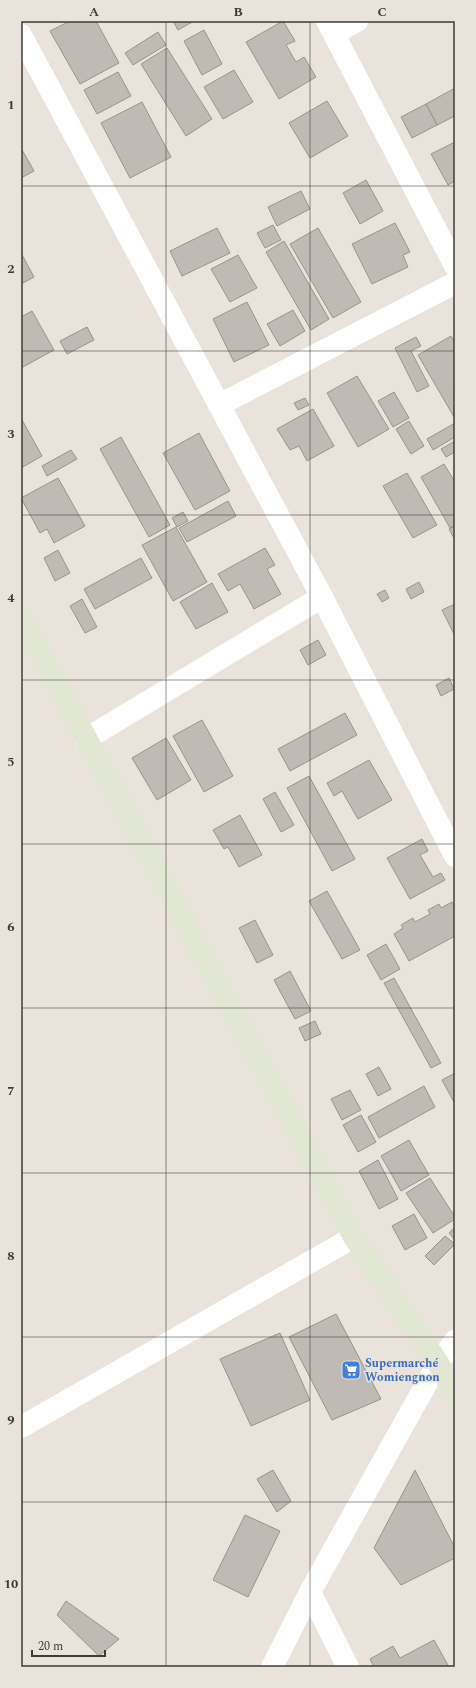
<svg xmlns="http://www.w3.org/2000/svg" width="476" height="1688" font-family="Spectral,serif">
	<style>
		.building { fill: #bfbab3; stroke: #98938d }
		.lines { fill: none; stroke-linecap: round; stroke-linejoin: round }
		.minor { stroke: #fff; stroke-width: 22 }
		.tertiary { stroke: #fff; stroke-width: 22 }
		.secondary { stroke: #e1e7d3; stroke-width: 22 }
		.grid { fill: none; stroke: #3d3b38; stroke-width: 1; stroke-opacity: 0.55 }
		.labels { text-anchor: middle; dominant-baseline: central; stroke-width: 3; stroke-linejoin: round; paint-order: stroke }
		.shop-label { font-size: 12px; font-weight: bold; fill: #366cbe; stroke: #e9e3dc; text-anchor: start }
		.neatline { fill: none; stroke: #3d3b38; stroke-width: 1.5 }
		.grid-label { font-size: 13px; text-anchor: middle; font-weight: bold; fill: #3d3b38 }
	</style>
	<rect width="100%" height="100%" fill="#e9e3dc"/>
	<!-- building -->
	<g class="building">
		<polygon points="70,21 96,21 119,63 80,84 50,31"/>
		<polygon points="173,21 194,21 178,30"/>
		<polygon points="283,21 295,41 286,45 296,62 304,57 316,77 279,99 246,42"/>
		<polygon points="204,30 222,64 202,75 184,41"/>
		<polygon points="158,32 166,45 133,65 125,53"/>
		<polygon points="167,48 212,119 186,136 141,64"/>
		<polygon points="234,70 253,102 223,119 204,87"/>
		<polygon points="118,72 131,96 97,114 84,90"/>
		<polygon points="455,88 455,116 437,125 426,104"/>
		<polygon points="327,101 348,136 310,158 289,123"/>
		<polygon points="142,102 171,157 130,178 101,123"/>
		<polygon points="426,104 437,125 412,138 401,117"/>
		<polygon points="455,142 455,181 448,185 431,154"/>
		<polygon points="21,148 34,171 21,178"/>
		<polygon points="366,180 383,211 360,224 343,193"/>
		<polygon points="301,191 310,209 277,226 268,207"/>
		<polygon points="395,223 410,252 403,255 408,267 372,284 352,244"/>
		<polygon points="273,225 281,240 265,248 257,233"/>
		<polygon points="217,228 230,253 182,276 170,251"/>
		<polygon points="318,228 361,302 333,318 290,244"/>
		<polygon points="284,241 329,319 311,330 266,252"/>
		<polygon points="21,253 34,277 21,284"/>
		<polygon points="238,255 257,288 230,302 211,269"/>
		<polygon points="247,302 269,345 234,362 213,319"/>
		<polygon points="293,310 305,331 280,346 267,324"/>
		<polygon points="32,311 54,350 21,368 21,317"/>
		<polygon points="87,327 94,340 67,354 60,341"/>
		<polygon points="451,336 455,343 454,417 418,355"/>
		<polygon points="416,337 421,346 411,351 429,386 417,392 395,348"/>
		<polygon points="357,376 389,429 358,447 327,393"/>
		<polygon points="394,392 409,418 393,427 378,401"/>
		<polygon points="305,398 309,405 298,410 294,403"/>
		<polygon points="313,409 334,446 307,461 299,446 290,450 277,429"/>
		<polygon points="21,418 42,456 21,468"/>
		<polygon points="409,421 424,446 411,454 396,429"/>
		<polygon points="455,423 455,437 433,450 427,439"/>
		<polygon points="199,433 230,491 195,510 163,453"/>
		<polygon points="121,437 170,525 149,537 100,449"/>
		<polygon points="455,441 455,452 446,457 441,449"/>
		<polygon points="71,450 77,459 47,476 42,466"/>
		<polygon points="444,464 455,482 455,525 450,528 421,477"/>
		<polygon points="407,473 437,525 413,538 383,486"/>
		<polygon points="58,478 85,526 54,543 47,529 40,533 21,498"/>
		<polygon points="228,501 236,516 187,542 179,528"/>
		<polygon points="183,512 188,521 177,527 172,518"/>
		<polygon points="455,526 455,540 449,529"/>
		<polygon points="176,527 207,582 173,601 142,545"/>
		<polygon points="265,548 275,565 267,569 281,594 254,609 240,584 228,591 218,574"/>
		<polygon points="58,550 70,573 55,581 44,558"/>
		<polygon points="141,558 152,578 95,609 84,589"/>
		<polygon points="419,582 424,592 411,599 406,589"/>
		<polygon points="212,583 228,612 196,629 180,602"/>
		<polygon points="385,590 389,598 382,602 377,594"/>
		<polygon points="82,599 97,627 85,633 70,606"/>
		<polygon points="455,604 455,636 442,610"/>
		<polygon points="318,640 326,655 308,665 300,650"/>
		<polygon points="449,678 454,689 441,696 436,685"/>
		<polygon points="345,713 357,735 290,771 278,749"/>
		<polygon points="202,720 233,776 204,792 173,736"/>
		<polygon points="166,738 191,780 157,800 132,758"/>
		<polygon points="369,760 392,800 358,819 342,791 334,796 327,783"/>
		<polygon points="309,776 355,859 332,871 287,788"/>
		<polygon points="275,792 294,825 281,832 263,799"/>
		<polygon points="240,815 262,855 239,867 228,847 224,849 213,830"/>
		<polygon points="422,839 428,851 420,855 433,877 441,873 445,880 410,899 387,858"/>
		<polygon points="327,891 360,950 342,959 309,901"/>
		<polygon points="452,902 455,907 455,936 409,961 394,934 403,928 401,925 413,918 415,922 430,914 428,910 439,904 441,908"/>
		<polygon points="255,920 273,955 257,963 239,928"/>
		<polygon points="386,944 400,969 381,980 367,955"/>
		<polygon points="290,971 311,1011 295,1019 274,980"/>
		<polygon points="394,978 441,1063 431,1068 384,983"/>
		<polygon points="315,1021 321,1034 305,1041 299,1028"/>
		<polygon points="379,1067 391,1089 378,1096 366,1074"/>
		<polygon points="455,1073 455,1104 442,1080"/>
		<polygon points="424,1086 435,1107 379,1138 368,1117"/>
		<polygon points="350,1090 361,1110 342,1120 331,1099"/>
		<polygon points="361,1115 376,1142 358,1152 343,1125"/>
		<polygon points="409,1140 429,1175 401,1191 381,1156"/>
		<polygon points="378,1160 398,1199 379,1209 359,1171"/>
		<polygon points="430,1178 455,1217 455,1219 433,1233 406,1193"/>
		<polygon points="414,1214 427,1238 405,1250 392,1226"/>
		<polygon points="455,1227 455,1240 449,1233"/>
		<polygon points="445,1236 455,1244 434,1265 425,1256"/>
		<polygon points="336,1314 381,1399 332,1420 289,1337"/>
		<polygon points="280,1333 310,1400 251,1426 220,1359"/>
		<polygon points="273,1470 291,1501 277,1512 257,1479"/>
		<polygon points="415,1470 455,1548 455,1558 401,1585 374,1548"/>
		<polygon points="245,1515 280,1531 248,1597 213,1580"/>
		<polygon points="66,1601 119,1639 99,1656 57,1615"/>
		<polygon points="434,1640 449,1667 374,1667 370,1659 393,1646 400,1658"/>
	</g>
	<g class="lines">
		<!-- minor -->
		<g class="minor">
			<polyline points="327,21 455,266"/>
			<polyline points="334,34 357,21"/>
			<polyline points="21,35 322,597 455,856"/>
			<polyline points="219,405 455,283"/>
			<polyline points="86,739 322,597"/>
			<polyline points="21,1427 354,1237"/>
			<polyline points="310,1592 348,1667"/>
			<polyline points="272,1667 310,1592 438,1363"/>
		</g>
		<!-- tertiary -->
		<polyline class="tertiary" points="438,1363 455,1341"/>
		<!-- secondary -->
		<polyline class="secondary" points="21,617 354,1237 438,1363 455,1395"/>
	</g>
	<!-- grid -->
	<path class="grid" d="M166 21V1667M310 21V1667M21 186H455M21 351H455M21 515H455M21 680H455M21 844H455M21 1008H455M21 1173H455M21 1337H455M21 1502H455"/>
	<!-- icons -->
	<defs>
		<g id="supermarket-square" transform="scale(1)"><rect x="-9" y="-9" width="18" height="18" rx="4" fill="#3f7fe0" stroke="#e9e3dc"/><path d="M-6-5.5h2.5l.6 2H6L4.5 2H-2.5L-4.4-4H-6ZM-1.5 3.2a1.3 1.3 0 1 0 .1 0ZM3 3.2a1.3 1.3 0 1 0 .1 0Z" fill="#fff"/></g>
	</defs>
	<g fill-rule="evenodd">
		<use href="#supermarket-square" x="351" y="1370"/>
	</g>
	<g class="labels">
		<!-- shop labels -->
		<g class="shop-label">
			<text x="365" y="1363">Supermarché<tspan x="365" dy="14">Womiengnon</tspan></text>
		</g>
	</g>
	<!-- border -->
	<rect width="476" height="1688" fill="none" stroke="#e9e3dc" stroke-width="44"/>
	<!-- scale -->
	<path d="M32 1650v6h73v-6" fill="none" stroke="#3d3b38" stroke-width="2"/>
	<text x="38" y="1650" font-size="12" fill="#3d3b38" stroke="#e9e3dc" stroke-width="3" paint-order="stroke">20 m</text>
	<rect x="22" y="22" width="432" height="1644" class="neatline"/>
	<g class="grid-label">
		<text x="94" y="16">A</text>
		<text x="238" y="16">B</text>
		<text x="382" y="16">C</text>
		<text x="11" y="109">1</text>
		<text x="11" y="273">2</text>
		<text x="11" y="438">3</text>
		<text x="11" y="602">4</text>
		<text x="11" y="766">5</text>
		<text x="11" y="931">6</text>
		<text x="11" y="1095">7</text>
		<text x="11" y="1260">8</text>
		<text x="11" y="1424">9</text>
		<text x="11" y="1588">10</text>
	</g>
</svg>
